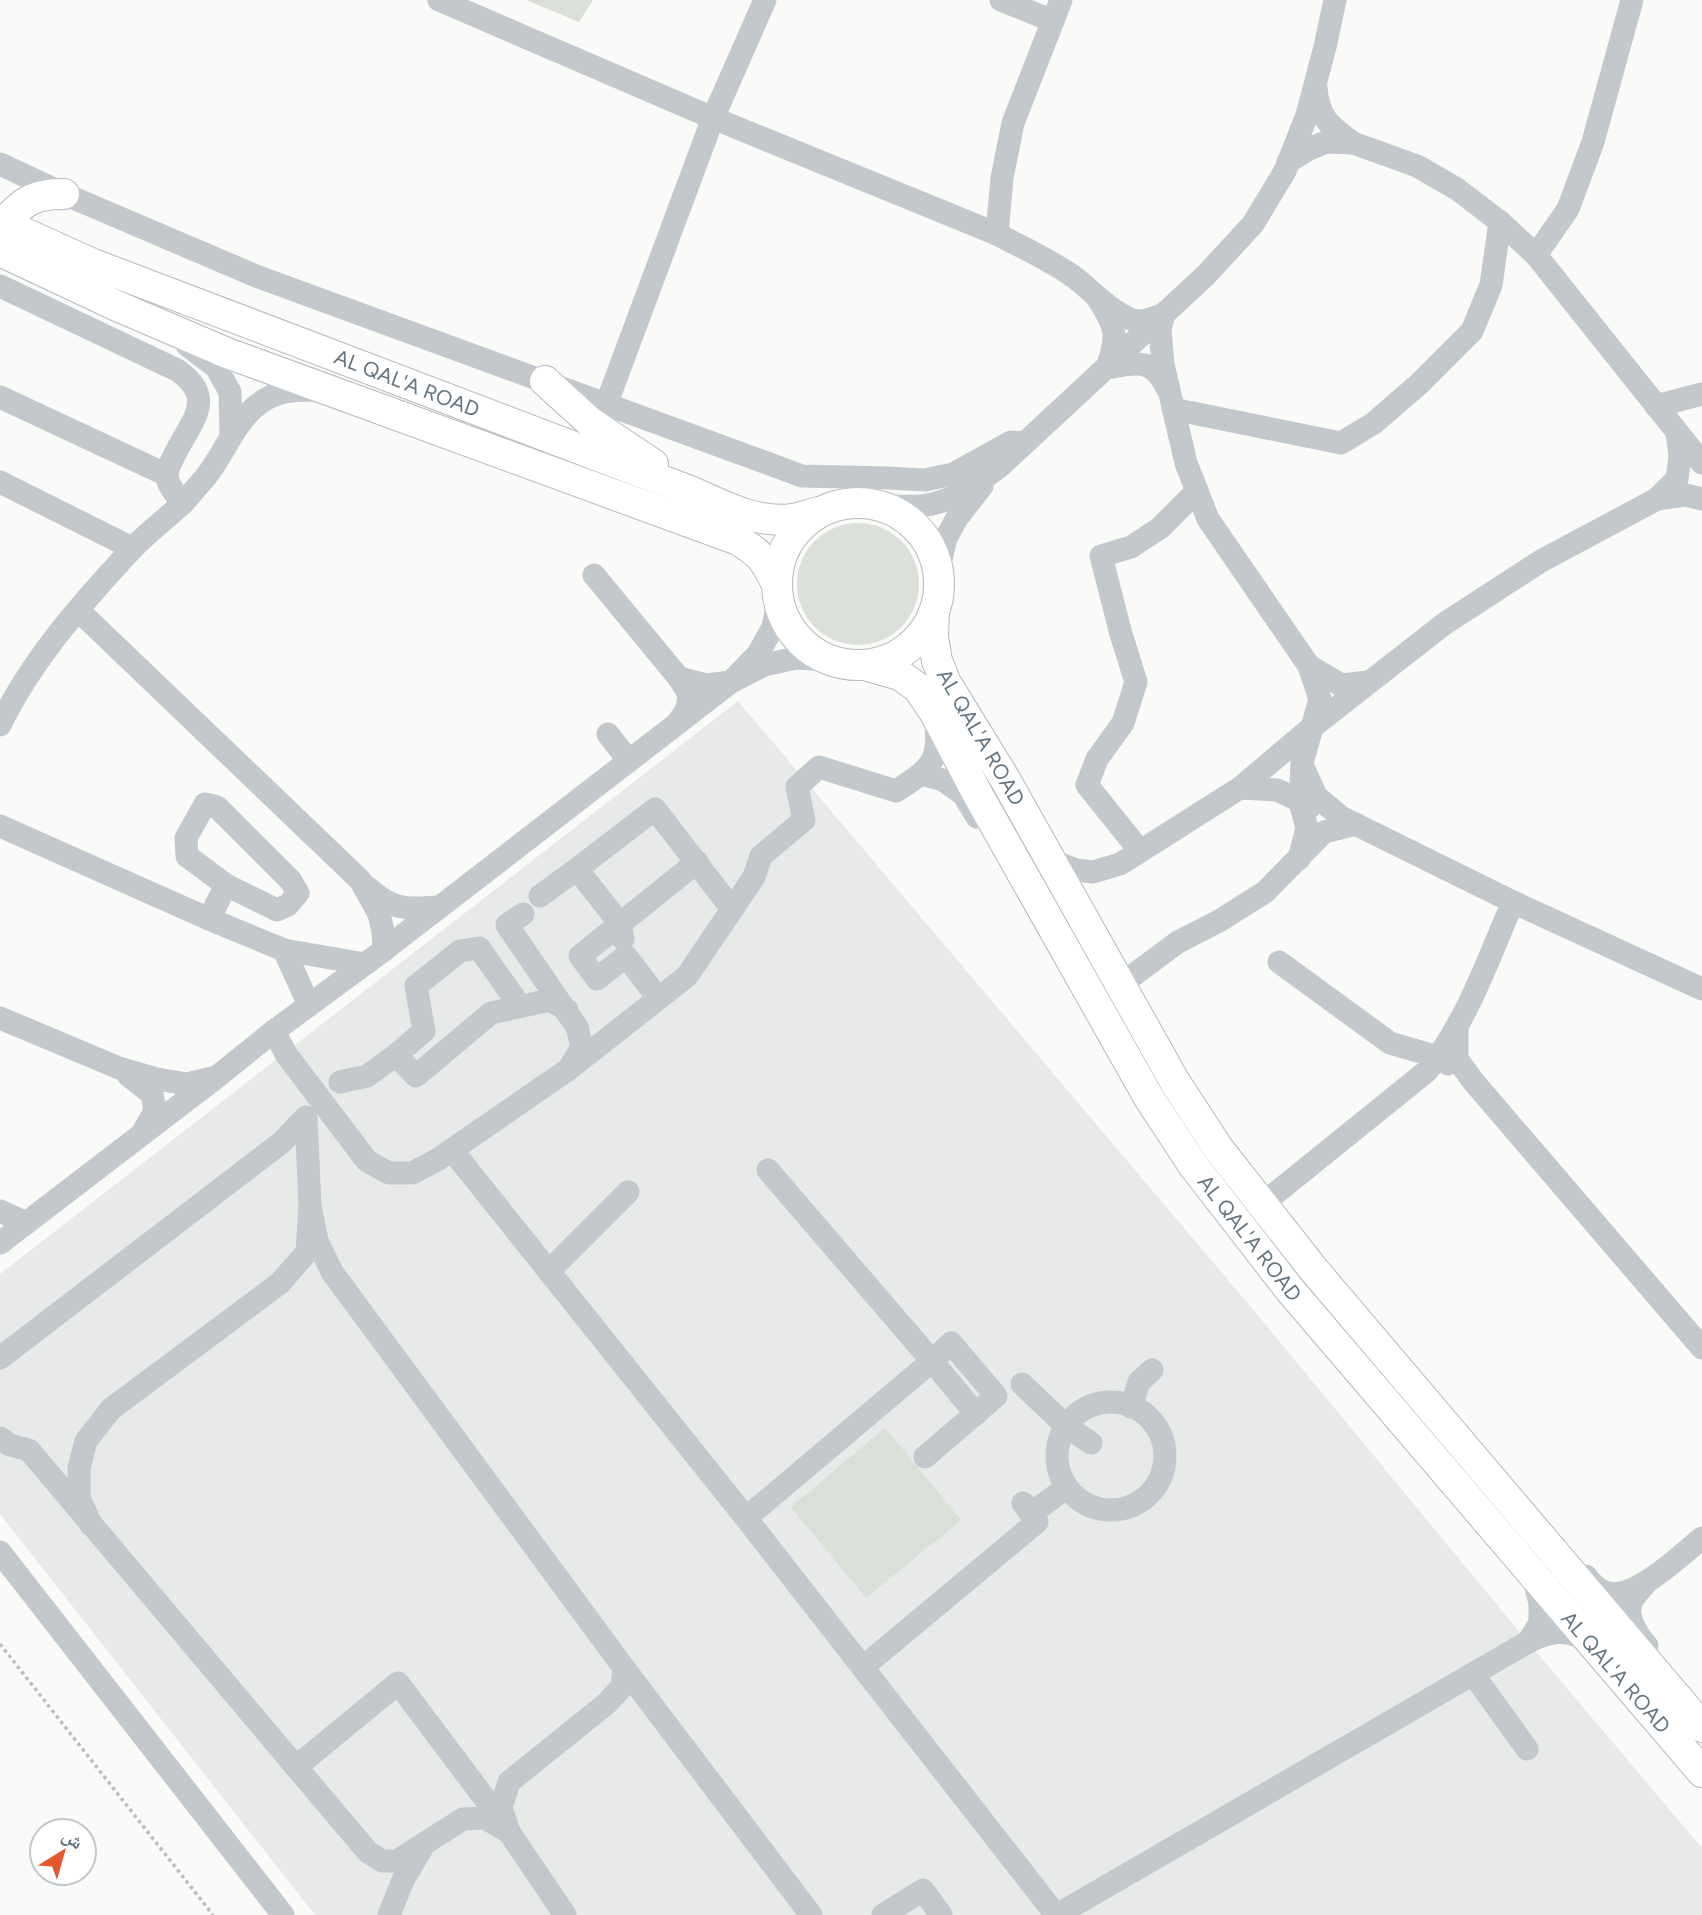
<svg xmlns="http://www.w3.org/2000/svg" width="1702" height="1915" font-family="Figtree,'Noto Naskh Arabic',sans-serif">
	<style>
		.built { fill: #e8e9e9 }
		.green { fill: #dadfd7 }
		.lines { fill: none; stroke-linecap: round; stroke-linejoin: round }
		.major-casing { stroke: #b5babe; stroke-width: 32 }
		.path { stroke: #bbbfc2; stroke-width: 3.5; stroke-dasharray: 3.5 3.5; stroke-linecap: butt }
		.minor { stroke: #c3c8cc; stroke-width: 23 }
		.major { stroke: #fff; stroke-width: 30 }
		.labels { text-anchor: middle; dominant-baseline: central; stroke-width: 7; stroke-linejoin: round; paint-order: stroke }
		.street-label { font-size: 21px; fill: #657683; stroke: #fff }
	</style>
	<rect width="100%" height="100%" fill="#fafaf8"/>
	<!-- built -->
	<polygon class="built" points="738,701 1256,1313 1522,1635 1702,1848 1702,1915 315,1915 0,1514 0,1274"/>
	<!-- green -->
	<g class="green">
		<polygon points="526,0 593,0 579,22"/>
		<circle cx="858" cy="584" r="61"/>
		<polygon points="885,1428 961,1520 866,1598 791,1507"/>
	</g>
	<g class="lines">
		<!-- major casing -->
		<g class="major-casing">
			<g id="major">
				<path d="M0 222 93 264 690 491C722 505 756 524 792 519 801 518 810 514 819 512"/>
				<path d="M3 223C25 201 32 194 64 194"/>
				<path d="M0 251 117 306 227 353 738 540C760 553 766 561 776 583"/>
				<polyline points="545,381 590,422 653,464"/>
				<circle cx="858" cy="584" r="81"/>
				<polyline points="934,612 933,637 937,661 946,683 1005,779 1175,1082 1218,1148 1314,1270 1702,1727"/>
				<polyline points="868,666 900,675 918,688 935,713 978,795 1149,1098 1193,1165 1290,1290 1702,1772"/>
			</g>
		</g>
		<!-- path -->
		<polyline class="path" points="0,1644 213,1915"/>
		<!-- minor -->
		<g class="minor">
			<path d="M439 0 713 118 997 234C1023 248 1050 260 1074 277 1090 289 1118 319 1138 321 1146 321 1156 317 1164 314"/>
			<polyline points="1001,0 1053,21"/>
			<polyline points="1353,143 1417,166 1457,189 1500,222 1536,255 1702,463"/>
			<path d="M1288 162 1309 149 1326 142 1353 143C1329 125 1319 119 1316 88"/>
			<polyline points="0,164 64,194 256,276 802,476 888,478 925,480 953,474 1011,442 1025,443"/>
			<polyline points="997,234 1002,178 1013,123 1061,0"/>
			<polyline points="1536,255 1568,209 1593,142 1632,0"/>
			<path d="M0 286 177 370C218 398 191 421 175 454 172 460 167 468 167 475 167 486 177 495 183 503"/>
			<path d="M1098 299C1117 328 1118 336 1107 368 1137 363 1152 357 1167 388"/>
			<polyline points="1164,314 1160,329 1163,364 1186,463 1208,519 1309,666 1320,699 1302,763 1300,802 1307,828 1299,859"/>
			<polyline points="187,345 216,367 230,392 231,435"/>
			<polyline points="0,397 167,475"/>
			<polyline points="606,405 713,118 765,0"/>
			<polyline points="1656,406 1702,394"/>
			<polyline points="1173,409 1341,443 1374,423 1419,384 1472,331 1491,285 1500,222"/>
			<polyline points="0,482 132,548"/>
			<polyline points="1657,499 1686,495 1702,499"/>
			<path d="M881 505C899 506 919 508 936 503 960 497 979 481 999 467L1206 275 1253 224 1285 171 1307 115 1325 47 1335 0"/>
			<polyline points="939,568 946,538 957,518 982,486"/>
			<polyline points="594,575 679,678 689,694 687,709 679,721"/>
			<polyline points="78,610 360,880 379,914 383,931 384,950"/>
			<polyline points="1309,666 1341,685 1368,682"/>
			<polyline points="679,678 706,685 731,682 764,665 796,658 829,660"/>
			<path d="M0 725C32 659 82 603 131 550 147 533 166 519 183 503 190 495 197 487 204 479 226 453 235 417 266 399 282 390 299 390 317 390"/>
			<polyline points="608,734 629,761"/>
			<polyline points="1304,769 1316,796 1341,817 1513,902 1702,989"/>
			<polyline points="921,774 943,780 963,794 977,817"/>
			<polyline points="1240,788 1277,790 1311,806"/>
			<polyline points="0,826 209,919 284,950 365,964"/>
			<polyline points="1140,851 1087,785 1097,759 1123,723 1136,682 1121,634 1101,556 1131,547 1160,528 1197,491"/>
			<polyline points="1050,860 1076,870 1093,872 1120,864 1240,788 1311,728 1444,624 1541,561 1657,499 1677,479 1680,456 1677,433"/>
			<polyline points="577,869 655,809 732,909"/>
			<path d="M367 887C393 911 406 909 439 907"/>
			<polyline points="540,896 577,869 620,924 623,939"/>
			<polyline points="523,914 507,925 577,1027 582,1047 570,1067"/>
			<polyline points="209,919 226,885 277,910 288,905 298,893 291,881 217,807 205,804 186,838 187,856 226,885"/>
			<polyline points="284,950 309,1005"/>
			<polyline points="1279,962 1390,1043 1438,1057 1448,1064"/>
			<polyline points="1120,985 1178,942 1219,921 1265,892 1324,832 1356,824"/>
			<polyline points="658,998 626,956 597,979 580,956 697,862"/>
			<polyline points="0,1018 119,1068 157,1079 187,1084 212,1078"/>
			<polyline points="1457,1027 1457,1059 1473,1081 1702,1348"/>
			<path d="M274 1031 286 1054 367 1161 389 1173H412L437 1160 569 1069 687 976 754 877 761 856 804 820 797 787 819 767 896 791C930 769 942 761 935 718"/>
			<polyline points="396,1055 416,1076 491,1013 550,1000 567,1010"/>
			<polyline points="129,1076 152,1094 155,1111 143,1132"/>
			<polyline points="340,1082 367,1076 396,1055 424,1031 416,986 460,951 479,948 520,1006"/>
			<polyline points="452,1150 746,1518"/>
			<polyline points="768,1170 932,1361 951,1343 996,1396 925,1457"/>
			<path d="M1261 1205 1427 1071C1467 1022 1488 959 1513 902"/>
			<polyline points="0,1211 26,1223"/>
			<polyline points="0,1243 218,1076 274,1031 384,950 731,682 758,654 773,627 779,597"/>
			<polyline points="549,1271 628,1192"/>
			<polyline points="0,1358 282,1142 306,1117 310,1206"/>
			<polyline points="1022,1384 1066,1426 1091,1443"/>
			<circle cx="1111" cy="1456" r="54"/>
			<polyline points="1131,1407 1139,1382 1152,1370"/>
			<polyline points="976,1414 932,1361 746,1518 1056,1915"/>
			<polyline points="0,1438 10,1445 29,1450 296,1767 398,1683 486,1800"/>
			<polyline points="1031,1514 1067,1487"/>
			<polyline points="91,1525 79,1497 79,1468 86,1441 111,1409 280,1283 307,1252 310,1206 317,1241 332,1272 624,1668 811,1915"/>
			<polyline points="0,1552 283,1915"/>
			<path d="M1586 1576C1591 1583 1599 1591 1608 1593 1635 1600 1682 1554 1702 1538"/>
			<path d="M1645 1584C1641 1589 1633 1597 1631 1603 1626 1618 1638 1636 1647 1646"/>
			<polyline points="1528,1642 1540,1623 1540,1603 1533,1576"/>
			<polyline points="863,1667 1037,1522 1023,1503"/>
			<polyline points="1473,1674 1527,1749"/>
			<polyline points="296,1767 368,1852 382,1861 397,1861 463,1819 485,1818 509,1832 565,1915"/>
			<polyline points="509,1832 501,1808 509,1782 606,1704 622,1687 624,1668"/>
			<polyline points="389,1915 404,1878 422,1848"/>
			<polyline points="883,1915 923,1890 941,1915"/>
			<path d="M1057 1915 1528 1642C1553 1630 1562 1630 1588 1639"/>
		</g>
		<!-- major -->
		<use href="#major" class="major"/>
	</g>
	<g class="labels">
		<!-- street labels -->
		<g class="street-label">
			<text transform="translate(407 383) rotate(21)">AL QAL'A ROAD</text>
			<text transform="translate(981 737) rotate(60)">AL QAL'A ROAD</text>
			<text transform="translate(1250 1238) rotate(52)">AL QAL'A ROAD</text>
			<text transform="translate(1616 1672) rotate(49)">AL QAL'A ROAD</text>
		</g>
	</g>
	<!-- north arrow -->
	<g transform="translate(63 1852) rotate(37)"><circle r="33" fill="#ffffff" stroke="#c1c8cd" stroke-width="2"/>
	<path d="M0-5L12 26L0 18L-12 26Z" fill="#e4572e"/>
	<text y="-10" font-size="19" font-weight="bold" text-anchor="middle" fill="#657683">ش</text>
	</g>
</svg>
